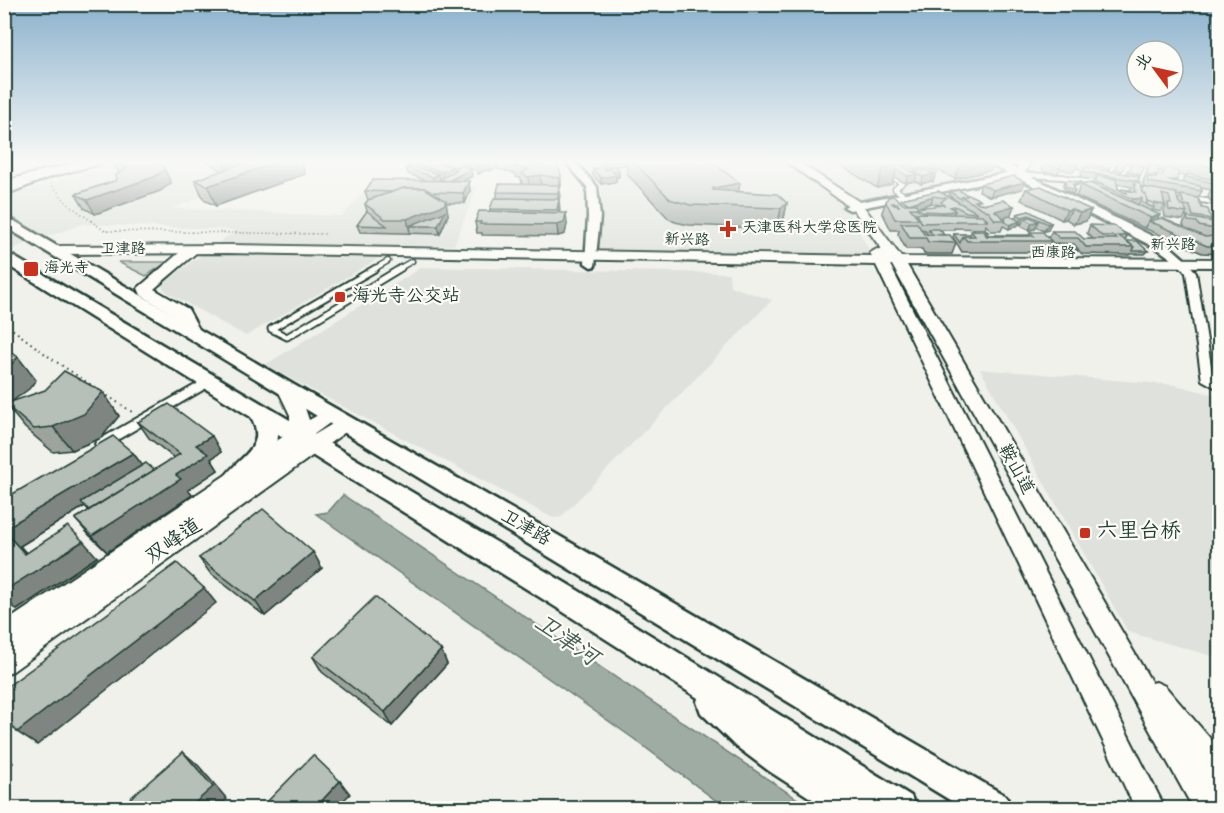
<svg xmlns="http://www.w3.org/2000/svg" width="1224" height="813" font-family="'Gochi Hand','LXGW WenKai TC',sans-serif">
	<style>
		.built { fill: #dfe2dc }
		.green { fill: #cdd3cd; stroke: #768880; stroke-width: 1.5 }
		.water { fill: #9faca4; stroke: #6c8077; stroke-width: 1.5 }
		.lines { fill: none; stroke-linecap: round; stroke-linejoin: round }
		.service-far1-casing { stroke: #1f3d34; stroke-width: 7 }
		.service-casing { stroke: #1f3d34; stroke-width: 9 }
		.minor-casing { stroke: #1f3d34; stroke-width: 4 }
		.tertiary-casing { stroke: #1f3d34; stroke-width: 5 }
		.secondary-casing { stroke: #1f3d34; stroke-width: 4 }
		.primary-casing { stroke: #1f3d34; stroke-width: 4 }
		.trunk-casing { stroke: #1f3d34; stroke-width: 5 }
		.path-far1 { stroke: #1f3d34; stroke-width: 1.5; stroke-dasharray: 1 3; stroke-linecap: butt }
		.path { stroke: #1f3d34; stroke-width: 2; stroke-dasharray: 1.5 4; stroke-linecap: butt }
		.service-far1 { stroke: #fdfcf7; stroke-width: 4 }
		.service { stroke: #fdfcf7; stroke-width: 5 }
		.minor { fill: #fdfcf7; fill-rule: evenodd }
		.tertiary { fill: #fdfcf7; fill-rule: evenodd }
		.secondary { fill: #fdfcf7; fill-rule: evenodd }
		.primary { fill: #fdfcf7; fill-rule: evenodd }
		.trunk { fill: #fdfcf7; fill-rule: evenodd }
		.wall { fill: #9da49e; stroke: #1f3d34; stroke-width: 1.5; fill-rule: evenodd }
		.shaded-wall { fill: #7f8681; stroke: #1f3d34; stroke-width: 1.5 }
		.building { fill: #b6bfb8; stroke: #1f3d34; stroke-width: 1.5; fill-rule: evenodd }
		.poi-dot { fill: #c8321e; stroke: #fdfcf7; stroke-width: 2 }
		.labels { text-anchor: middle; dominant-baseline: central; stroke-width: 4.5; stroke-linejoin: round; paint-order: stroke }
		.far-poi-label { font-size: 15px; fill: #1f3d34; stroke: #fdfcf7; text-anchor: start }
		.far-street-label { font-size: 15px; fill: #1f3d34; stroke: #fdfcf7 }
		.poi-label { font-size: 18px; fill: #1f3d34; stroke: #fdfcf7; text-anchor: start }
		.street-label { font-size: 18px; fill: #1f3d34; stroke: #fdfcf7 }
		.near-poi-label { font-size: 21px; fill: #1f3d34; stroke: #fdfcf7; text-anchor: start }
		.near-street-label { font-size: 21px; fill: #1f3d34; stroke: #fdfcf7 }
		.near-water-label { font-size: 24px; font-style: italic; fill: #455e56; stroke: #fdfcf7 }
	</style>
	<rect width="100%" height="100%" fill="#f0f1eb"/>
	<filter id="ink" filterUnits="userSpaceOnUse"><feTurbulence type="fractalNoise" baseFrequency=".0167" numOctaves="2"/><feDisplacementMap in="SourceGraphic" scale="12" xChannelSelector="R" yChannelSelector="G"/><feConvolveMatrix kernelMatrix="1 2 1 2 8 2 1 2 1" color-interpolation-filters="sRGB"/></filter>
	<g filter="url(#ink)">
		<!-- built -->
		<g class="built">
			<polygon points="131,161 298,161 172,208 342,216 371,184 478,186 454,245 400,246 246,336 168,293 160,285 236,230 83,224 5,251 4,196"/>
			<polygon points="576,161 983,161 1007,173 845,206 873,257 598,251 602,190"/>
			<polygon points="422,267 729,273 730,286 772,300 561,517 553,518 265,365"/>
			<polygon points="980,369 1176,385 1219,396 1219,658 1128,632"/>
		</g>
		<!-- green -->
		<polygon class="green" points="118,262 168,262 146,276"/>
		<!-- water -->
		<polygon class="water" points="343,495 811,808 726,808 634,739 316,514 328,512"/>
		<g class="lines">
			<!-- service-far1 casing -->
			<g class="service-far1-casing">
				<g id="service-far1">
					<polyline points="887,174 902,183 895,189 905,196"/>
					<polyline points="374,269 388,261"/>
					<polyline points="398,269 412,261"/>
				</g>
			</g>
			<!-- service casing -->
			<g class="service-casing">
				<polyline id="service" points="376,268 271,329 287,337 401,268"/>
			</g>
			<!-- minor casing -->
			<g class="minor-casing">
				<g id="minor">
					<polygon points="1015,172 1062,175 1145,189 1149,191 1145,193 1062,179 1018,176 1015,176"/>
					<polygon points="1159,192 1220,201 1220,205 1162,196 1158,194"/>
					<polygon points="1183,260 1186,261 1196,272 1213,378 1220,381 1220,390 1202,380 1186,273 1178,263"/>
					<polygon points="211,376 215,377 217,380 215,383 105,447 97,447 95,444 97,441"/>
				</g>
			</g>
			<!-- tertiary casing -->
			<g class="tertiary-casing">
				<g id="tertiary">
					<polygon points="565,161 575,161 597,187 600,217 595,266 591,267 585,263 588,217 587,187"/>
					<polygon points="986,161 999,161 1016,169 1022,161 1032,161 1024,173 1166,243 1189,263 1183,267 1158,249 1016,177 850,210 844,207 850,204 1007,173"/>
				</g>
			</g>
			<!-- secondary casing -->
			<g class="secondary-casing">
				<g id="secondary">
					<polygon points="785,161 797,161 861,203 901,257 1220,259 1220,267 907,265 1152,683 1156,682 1165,686 1220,750 1220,787 1211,784 1220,798 1220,808 1193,808 892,265 890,265 1165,808 1135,808 876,265 229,253 56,254 49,250 56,246 229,245 872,256 870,253 877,249 882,250 887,257 853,209"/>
					<polygon points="287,384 293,386 303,402 309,420 329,409 335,411 338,415 335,419 309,438 344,417 351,418 353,423 351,428 13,671 4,674 4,623 290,432 290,415 278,390 281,386"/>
				</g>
			</g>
			<!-- primary casing -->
			<g class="primary-casing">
				<g id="primary">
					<polygon points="82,161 102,161 100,164 4,189 4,181"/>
					<polygon points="191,246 198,250 196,253 154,289 188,309 200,331 197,335 185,335 175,316 141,295 138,288 186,247"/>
				</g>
			</g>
			<!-- trunk casing -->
			<g class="trunk-casing">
				<g id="trunk">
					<polygon points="45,170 50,171 52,174 50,177 4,195 4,186"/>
					<polygon points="4,215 294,385 554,533 1006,796 1011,808 963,808 4,226"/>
					<path d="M4 251 574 588 911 796 916 808H826L769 771 733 744 701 713 697 702 698 698 554 606 278 434C278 449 252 488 236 489 234 489 229 487 227 486L223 480C236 457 269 449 251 417L4 263Z"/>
				</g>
			</g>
			<!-- path-far1 -->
			<g class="path-far1">
				<polyline points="4,162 14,161"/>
				<polyline points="50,183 68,204 105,231 325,234"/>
			</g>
			<!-- path -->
			<polyline class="path" points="4,323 52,359 132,412"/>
			<!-- service-far1 -->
			<use href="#service-far1" class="service-far1"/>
			<!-- service -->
			<use href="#service" class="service"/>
			<!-- minor -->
			<use href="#minor" class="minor"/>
			<!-- tertiary -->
			<use href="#tertiary" class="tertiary"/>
			<!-- secondary -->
			<use href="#secondary" class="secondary"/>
			<!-- primary -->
			<use href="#primary" class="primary"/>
			<!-- trunk -->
			<use href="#trunk" class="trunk"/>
		</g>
		<!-- wall -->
		<g class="wall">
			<polygon points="113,161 171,183 160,191 95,214 84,208 76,194 117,180 119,173"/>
			<polygon points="207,161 301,161 305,174 216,206 204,200 195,180 222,171"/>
			<polygon points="421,161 557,161 561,186 559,188 559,213 567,224 565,234 558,236 482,235 482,233 477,233 475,222 490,212 490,209 497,198 497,192 522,184 521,178 516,177 516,174 498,169 497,162 497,168 490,171 486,170 478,174 478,170 471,169 472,176 462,181 470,191 465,203 446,203 448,215 440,234 360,232 357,225 367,211 365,204 368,200 365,191 425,180 408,174 406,168 416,167 416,164"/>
			<polygon points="597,161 710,161 739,192 787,203 783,223 777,229 689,225 675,222 669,219 627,174 627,164 615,167 619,170 619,177 616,177 616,182 601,184 593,175 593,169 605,170 608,170 608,168 604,169"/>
			<polygon points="833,161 994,161 991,170 955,179 938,170 933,182 931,181 921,184 915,181 905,183 894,177 892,184 877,188"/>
			<path d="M1045 161 1051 162 1052 161H1103L1102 163 1106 164 1108 161H1112L1108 171 1113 172 1118 162 1114 161H1220V202L1210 201 1208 195 1211 190 1201 188 1202 191 1198 198 1202 208 1211 219 1210 221 1220 227V232L1216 237 1220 240V254L1202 253 1144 228 1076 196 1081 185 1092 184 1094 180 1081 178V174L1083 170 1076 168 1073 172 1060 169 1057 174 1044 172 1042 168ZM1125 163 1133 165 1126 174 1120 173ZM1144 168H1148L1143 182H1144L1143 184 1144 188 1142 187 1141 189 1137 183ZM1159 171 1163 172 1161 176 1155 178ZM1178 175 1185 176 1182 183 1176 182ZM1117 184 1132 187 1130 190 1122 189 1121 191 1118 189ZM1176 195 1181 196 1178 200ZM1164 202 1166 207 1164 211 1165 217 1183 220 1186 215 1187 218 1183 224 1184 227 1157 219 1152 212V210L1161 212 1165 205Z"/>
			<polygon points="1065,182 1078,185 1073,186 1075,191 1073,194 1065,190 1063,185"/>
			<polygon points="981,184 1022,189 990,197 979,191"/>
			<polygon points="1026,189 1091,210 1086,221 1074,224 1066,219 1062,220 1021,200"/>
			<path d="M938 191 960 203 949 195 950 192 979 203 1014 206 1010 216 1015 219 1017 214 1029 211 1051 223 1048 230 1044 231 1036 227 1035 229 1029 230 1021 226 1022 223 1009 229 1003 226 1001 231H991L986 225 985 229 954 228V230H940L944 235 956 243 952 254H924L922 249H906L898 234 899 230H891L882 212 886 202 900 201 901 199ZM892 203H897L899 206 894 205ZM931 203 940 205 939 206 918 208Z"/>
			<polygon points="1090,225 1127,236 1125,241 1127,242 1127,241 1148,251 1145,254 1130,254 1130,255 1082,254 1078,250 1076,253 1059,252 1054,247 1055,245 1048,238 1052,231 1084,239 1093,239 1087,233"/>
			<polygon points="974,229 988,232 987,235 1029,236 1030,232 1051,241 1045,252 962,252 953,237 954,234 970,234"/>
			<polygon points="103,392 119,416 101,438 72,450 53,452 25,428 5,404"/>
			<polygon points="138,422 221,452 211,459 218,470 188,490 192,495 107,552 89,535 75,519 89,511 85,506 20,546 26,553 97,557 17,610 4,499 133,453 142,465 154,470 174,458 149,438"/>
			<polygon points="313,552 322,568 265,616 210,573 199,558"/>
			<polygon points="441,650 447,664 392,726 322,672 313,657"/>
		</g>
		<!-- shaded-wall -->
		<g class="shaded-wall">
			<polygon points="223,161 272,161 228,175"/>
			<polygon points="281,161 301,161 305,174 216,206 208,186"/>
			<polygon points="465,161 471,161 469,162 470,167 465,169 464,163"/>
			<polygon points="495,161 497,161 497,168 490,171 489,165"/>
			<polygon points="516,161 523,161 517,167"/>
			<polygon points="539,161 542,161 542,165 540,164 540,171 530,166"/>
			<polygon points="604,161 627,161 627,164 604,169"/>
			<polygon points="961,161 994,161 991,170 955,179"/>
			<polygon points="485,163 486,170 478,174 477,167"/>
			<polygon points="898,165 892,184 877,188 883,168"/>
			<polygon points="452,167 454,174 443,179 442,172"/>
			<polygon points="926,167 923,177 917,174 915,181 905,183 908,176 913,175 915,169"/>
			<polygon points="471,169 472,176 448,189 447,182"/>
			<polygon points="165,170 171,183 160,191 95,214 87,200"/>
			<polygon points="619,170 619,177 616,177 616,182 601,184 601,178 612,171"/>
			<polygon points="439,174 440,181 434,184 433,177"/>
			<polygon points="934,174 931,181 921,184 923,177"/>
			<polygon points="540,175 541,185 529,187 528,177"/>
			<polygon points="561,176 561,186 560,188 559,178"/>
			<polygon points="469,181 470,191 465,203 463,193"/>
			<polygon points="1025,182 1022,189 990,197 993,190"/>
			<polygon points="1080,182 1078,185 1071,187 1073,184"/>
			<polygon points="740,183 737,203 711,205 713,188"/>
			<polygon points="559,185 560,195 559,201 559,199 560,210 558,221 558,193"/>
			<polygon points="933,196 931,203 916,208 909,204"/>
			<polygon points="1142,198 1136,208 1128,207 1133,199"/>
			<polygon points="446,201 448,215 440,234 438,226 409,226 410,233 407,219"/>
			<polygon points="787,203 783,223 777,229 781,208"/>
			<polygon points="955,206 953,211 955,211 952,218 941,220 943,212 950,207"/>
			<polygon points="1014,206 1010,216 995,220 994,208"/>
			<polygon points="1072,209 1066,219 1062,220 1067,210"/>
			<polygon points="1091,210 1086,221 1074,224 1080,213"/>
			<polygon points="566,213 567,224 565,234 558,236 557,225"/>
			<polygon points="1029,215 1027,220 1024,219 1022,223 1019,224 1022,217"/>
			<polygon points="1160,215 1154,224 1149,221 1144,228 1151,218"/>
			<polygon points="1020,221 1018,225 1009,229 1010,225"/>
			<polygon points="1038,221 1035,229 1029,230 1032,223"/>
			<polygon points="1051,223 1048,230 1044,231 1048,224"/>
			<polygon points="18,357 36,380 29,389 11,402 4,404 4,370"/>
			<polygon points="103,392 119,416 101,438 72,450 53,427"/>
			<polygon points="212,436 221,452 211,459 218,470 188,490 192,495 107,552 92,536 176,475 196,445"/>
			<polygon points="133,453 145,469 20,546 40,568 83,541 97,557 17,610 4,599 4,591 25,554 4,531 4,529"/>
			<polygon points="313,552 322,568 265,616 255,601"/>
			<polygon points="204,588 216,603 37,745 17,732"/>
			<polygon points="441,650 447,664 392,726 385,712"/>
			<polygon points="4,751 13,763 4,769"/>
			<polygon points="183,752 198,765 227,799 217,808 189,808"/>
			<polygon points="340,781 350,794 336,808 315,808"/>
		</g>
		<!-- building -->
		<g class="building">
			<polygon points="113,161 154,161 163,166 165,170 154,177 87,200 76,194 117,180 116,175 127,168"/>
			<polygon points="251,161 281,161 208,186 195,180"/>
			<polygon points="421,161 430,161 427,162 434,161 452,167 442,172 416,164"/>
			<polygon points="438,161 456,161 463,163 456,167"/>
			<polygon points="471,161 496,161 489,165 485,163 477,167 478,164 469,162"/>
			<polygon points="522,161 539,161 530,166 543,165 540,164 548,161 557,161 558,164 561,176 559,178 540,175 528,177 521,174 529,169 515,167"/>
			<polygon points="633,161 710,161 740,183 713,188 713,190 777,194 787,203 781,208 691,205 676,201 670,199"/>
			<polygon points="870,161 891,161 898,165 883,168"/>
			<polygon points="901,161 922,161 938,170 937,172 926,167 915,169"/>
			<polygon points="1045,161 1060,164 1060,168 1047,165"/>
			<polygon points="1057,161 1103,161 1102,163 1107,164 1108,161 1112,161 1109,169 1079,161 1077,166"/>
			<polygon points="1119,161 1126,162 1122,171 1115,169"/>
			<polygon points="1183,161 1220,161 1220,169"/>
			<polygon points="1134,164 1144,167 1141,175 1127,171"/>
			<polygon points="1150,164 1160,167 1157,175 1154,174 1154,177 1147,175"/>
			<polygon points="898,165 901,165 917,174 908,176 896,170"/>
			<polygon points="411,166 439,174 433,177 406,168"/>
			<polygon points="462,166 471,169 448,181 440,179 457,170 453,169"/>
			<polygon points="614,166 619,170 612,171 616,175 601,178 593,169 602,167 605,170 610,169 608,167"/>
			<polygon points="1085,167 1138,176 1139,181 1085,172"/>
			<polygon points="1166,167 1178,172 1177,180 1167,180 1200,186 1202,191 1148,182 1147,177 1156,178 1158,175 1162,176"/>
			<polygon points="925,170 934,174 923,177 914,172"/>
			<polygon points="1187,174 1220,181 1220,194 1215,194 1213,188 1219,189 1219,184 1186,177"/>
			<polygon points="1014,176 1025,182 993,190 981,184"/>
			<polygon points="1096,176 1116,179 1118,189 1127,193 1127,190 1136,192 1134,182 1140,183 1142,193 1146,194 1147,204 1142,203 1142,198 1133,199 1096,182"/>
			<polygon points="373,180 469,181 463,193 434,192 433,193 424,188 404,188 392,192 365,191"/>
			<polygon points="1068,180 1080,182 1073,184 1075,191 1066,187 1065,182"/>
			<polygon points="1090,183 1160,215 1151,218 1081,185"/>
			<polygon points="499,184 559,185 558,193 497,192"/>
			<polygon points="1041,186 1091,210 1080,213 1072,209 1067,210 1026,189"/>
			<polygon points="1142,187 1176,193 1179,204 1184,206 1187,213 1169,210 1168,204 1171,204 1169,196 1162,194 1165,205 1147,202 1146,194 1143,193"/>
			<polygon points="404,188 424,188 446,201 444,205 407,219 385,219 365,204 368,200"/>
			<polygon points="1122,189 1131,191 1127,190 1126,193 1122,191"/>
			<polygon points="958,190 968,195 962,197 961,199 950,192"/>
			<polygon points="938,191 978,213 966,212 955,206 950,207 955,211 943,212 925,211 926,213 916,208 944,205 941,202 946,198 933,196 909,204 901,199"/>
			<polygon points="970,195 980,200 975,201 979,203 987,204 1003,200 1014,206 995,211 1006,220 995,220 989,212 962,197"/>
			<polygon points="1181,195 1198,198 1202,208 1208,209 1211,219 1193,216 1190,206 1184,205"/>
			<path d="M894 196 903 204H916L918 208H910L919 219H895L886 202 888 197ZM892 203H897L899 206 894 205Z"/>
			<polygon points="494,198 559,199 557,210 490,209"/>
			<polygon points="1147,201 1153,203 1154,208 1147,205"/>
			<polygon points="367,211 387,226 357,225"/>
			<polygon points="479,211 566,213 564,223 557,225 480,224 481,222 475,222"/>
			<polygon points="1029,211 1051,223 1048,224 1029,215 1022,217 1017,214"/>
			<polygon points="445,212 438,226 409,226 419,222"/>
			<polygon points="916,213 983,215 988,221 955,221 957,222 922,223"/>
			<polygon points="1010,216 1020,221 1010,225 1005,222 1006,220 1003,218"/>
			<polygon points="1030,217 1038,221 1032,223 1024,219"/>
			<polygon points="1187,217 1218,223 1220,230 1199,226 1197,222 1188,221"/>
			<polygon points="1162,218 1205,237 1214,236 1220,240 1220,246 1207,246 1149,221"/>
			<polygon points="901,223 917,223 924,234 950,235 956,243 928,242 926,238 910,238"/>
			<polygon points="1090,225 1115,226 1127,236 1119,236 1134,247 1086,247 1078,238 1059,238 1052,231 1075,231 1084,239 1117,239 1114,236 1102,236"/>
			<polygon points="922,229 931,232 929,229 939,229 944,235 928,234"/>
			<polygon points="974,229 985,229 988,232 975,231"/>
			<polygon points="971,231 984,231 987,236 1034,236 1030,232 1043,232 1051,241 967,241 963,236 975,236"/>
			<polygon points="954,234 970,234 970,236 963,236 960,243"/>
			<polygon points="986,235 1029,235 1029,236 987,236"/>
			<polygon points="1127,241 1137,241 1148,251 1133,251 1133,250 1134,247"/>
			<polygon points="1056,243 1074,244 1078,249 1061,249"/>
			<polygon points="4,347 18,357 10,366 4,370"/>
			<polygon points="64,371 103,392 84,414 53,427 34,429 5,404 45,390"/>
			<polygon points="169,404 212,436 196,445 208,454 176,475 181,479 92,536 75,519 180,454 138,422"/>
			<polygon points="113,436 133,453 4,529 4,499"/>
			<polygon points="146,463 154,470 89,510 81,502"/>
			<polygon points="263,509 313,552 255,601 199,558"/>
			<polygon points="68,526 83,541 4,591 4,531 25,554"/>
			<polygon points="177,563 204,588 17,732 4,716 4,689"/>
			<polygon points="375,597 441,650 385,712 313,657"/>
			<polygon points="183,752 213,787 189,808 119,808"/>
			<polygon points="313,755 340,781 315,808 261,808"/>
		</g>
	</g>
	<!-- sky -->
	<linearGradient id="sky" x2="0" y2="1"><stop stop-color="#8bb1cd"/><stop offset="0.59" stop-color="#f8f9f6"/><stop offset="1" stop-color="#f8f9f6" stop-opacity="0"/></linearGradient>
	<rect width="1224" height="275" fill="url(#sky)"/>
	<!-- markers -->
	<g class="poi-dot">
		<path d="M725 220h6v6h6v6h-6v6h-6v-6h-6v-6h6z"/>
		<rect x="23" y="261" width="16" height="16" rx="3"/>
		<rect x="334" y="291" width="12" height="12" rx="3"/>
		<rect x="1079" y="527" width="12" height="12" rx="3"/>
	</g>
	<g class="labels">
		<!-- far-poi labels -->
		<g class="far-poi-label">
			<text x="742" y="229">天津医科大学总医院</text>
			<text x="44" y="269">海光寺</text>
		</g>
		<!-- far-street labels -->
		<g class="far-street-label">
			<text transform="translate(687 241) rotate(1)">新兴路</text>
			<text x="1173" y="246">新兴路</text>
			<text x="123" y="250">卫津路</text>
			<text x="1053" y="254">西康路</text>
		</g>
		<!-- poi labels -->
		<g class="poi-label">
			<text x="352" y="297">海光寺公交站</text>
		</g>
		<!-- street labels -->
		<g class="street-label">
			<text transform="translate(1015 470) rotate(61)">鞍山道</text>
			<text transform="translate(525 529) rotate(30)">卫津路</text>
		</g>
		<!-- near-poi labels -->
		<g class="near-poi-label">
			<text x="1097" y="533">六里台桥</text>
		</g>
		<!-- near-street labels -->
		<g class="near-street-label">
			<text transform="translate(175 543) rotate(-35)">双峰道</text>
		</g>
		<!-- near-water labels -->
		<g class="near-water-label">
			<text transform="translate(565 642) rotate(35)">卫津河</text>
		</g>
	</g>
	<!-- margin -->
	<rect width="1224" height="813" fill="none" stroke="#fdfcf7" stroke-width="24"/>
	<rect x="12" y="12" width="1200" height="789" fill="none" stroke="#1f3d34" stroke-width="2" filter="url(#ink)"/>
	<!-- north arrow -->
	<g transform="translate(1155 69) rotate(303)"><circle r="28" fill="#fdfcf7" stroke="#a4b0a9" stroke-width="1.5"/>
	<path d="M0-4.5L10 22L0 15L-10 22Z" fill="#c8321e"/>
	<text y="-9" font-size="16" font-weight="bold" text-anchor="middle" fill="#1f3d34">北</text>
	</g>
</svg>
